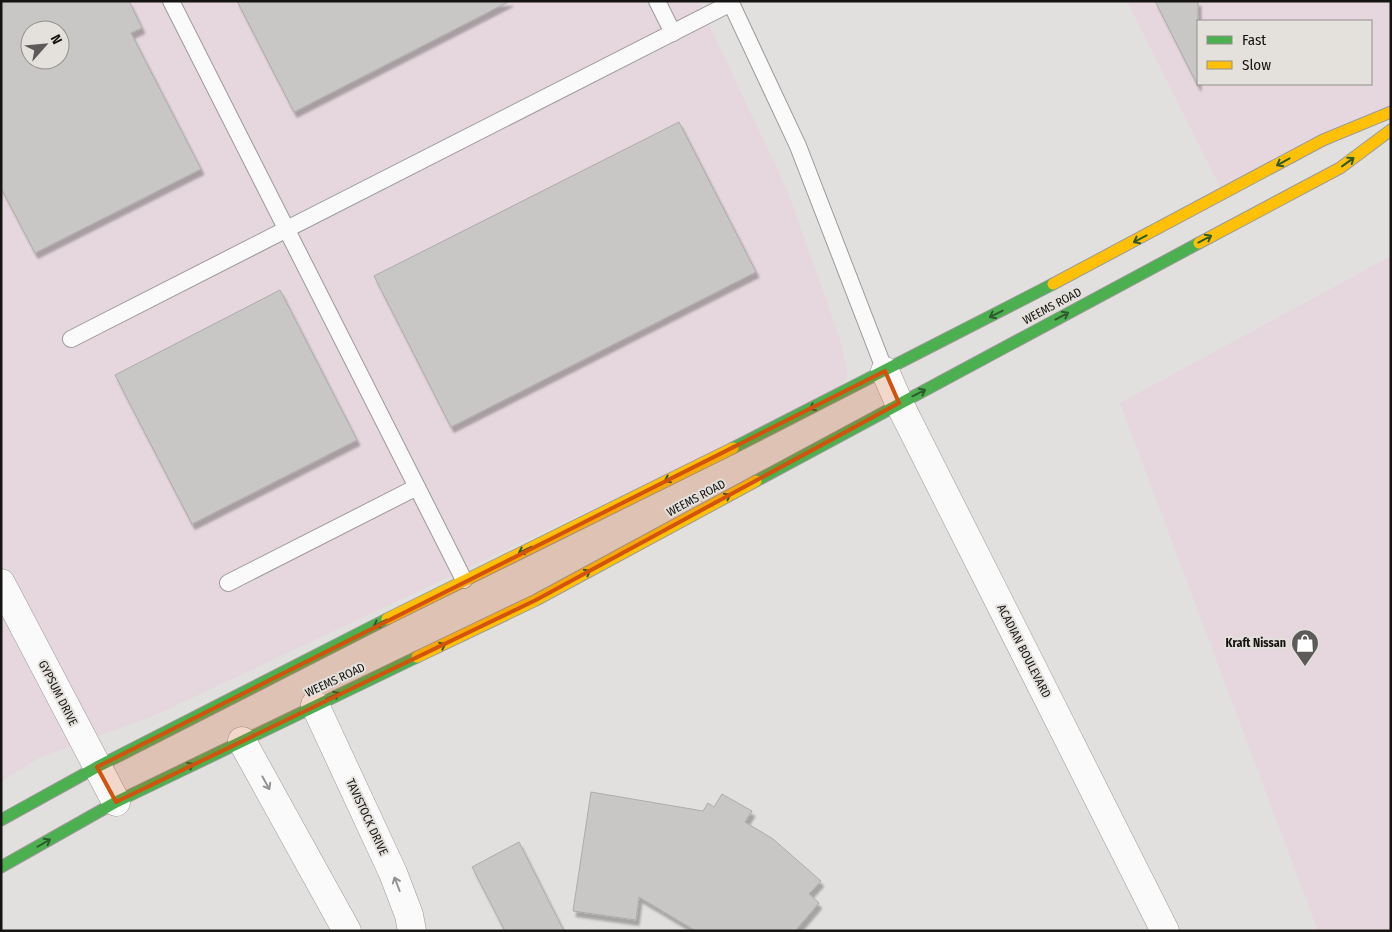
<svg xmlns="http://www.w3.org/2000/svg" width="1392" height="932" font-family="'Fira Sans Condensed',sans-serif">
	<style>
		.commercial { fill: #e5d7dd; fill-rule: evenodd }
		.building { fill: #c8c7c6; stroke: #adabab; fill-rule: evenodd; filter: url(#shadow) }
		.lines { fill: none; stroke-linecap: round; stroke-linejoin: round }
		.lane-casing { stroke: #9c9a98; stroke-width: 18 }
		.street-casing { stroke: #9c9a98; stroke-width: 29 }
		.fast-casing { stroke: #9c9a98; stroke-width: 13 }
		.slow-casing { stroke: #9c9a98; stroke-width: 13 }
		.lane { stroke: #fbfafa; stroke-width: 16 }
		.street { stroke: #fbfafa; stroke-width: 28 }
		.fast { stroke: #4caf50; stroke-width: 11 }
		.slow { stroke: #ffc107; stroke-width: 11 }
		.oneway { stroke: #2e5a2e }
		.oneway2 { stroke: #949292 }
		.marked { fill: #d3520d; fill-opacity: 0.2; stroke: #d3520d; stroke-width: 4; stroke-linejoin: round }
		.labels { text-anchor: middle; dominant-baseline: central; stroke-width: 4; stroke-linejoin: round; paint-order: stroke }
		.street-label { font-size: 12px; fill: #151412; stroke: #e4e1dc }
		.poi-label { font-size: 12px; font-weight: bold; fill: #151412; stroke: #e4e1dc; text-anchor: end }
	</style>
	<defs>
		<filter id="shadow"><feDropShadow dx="3" dy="5.5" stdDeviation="1" flood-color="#0004"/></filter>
	</defs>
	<rect width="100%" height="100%" fill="#e2e0de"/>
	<!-- commercial -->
	<g class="commercial">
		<path d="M1 1H698L788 192 840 339 848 377 832 396 158 714 39 758 1 782ZM30 30H60V60H30Z"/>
		<path d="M1127 1H1391V117L1223 193ZM1198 21H1371V84H1198Z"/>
		<polygon points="1391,256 1391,931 1318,931 1120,403"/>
	</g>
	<!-- building -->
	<g class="building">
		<path d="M1 1H129L142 28 131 33 201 169 35 253 1 188ZM30 30H60V60H30Z"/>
		<polygon points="237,1 510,1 294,112"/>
		<polygon points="1155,1 1198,1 1198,86"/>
		<polygon points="679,122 756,272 451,427 374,276"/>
		<polygon points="280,290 357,440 192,524 115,375"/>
		<polygon points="591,792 703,811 708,803 714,807 722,794 752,811 745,822 773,839 821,881 809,894 819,903 795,931 696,931 639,897 636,920 573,911"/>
		<polygon points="519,842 564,931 505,931 472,867"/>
	</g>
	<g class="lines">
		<!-- lane casing -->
		<g class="lane-casing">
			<g id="lane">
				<polyline points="171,1 464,580"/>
				<polyline points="657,1 673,33"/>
				<polyline points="730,1 798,146 885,371"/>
				<polyline points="71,339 731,3"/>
				<polyline points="228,583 417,487"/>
			</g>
		</g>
		<!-- street casing -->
		<g class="street-casing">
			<g id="street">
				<polyline points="885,371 899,403 1165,931"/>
				<polyline points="1,583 116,802"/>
				<polyline points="315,705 393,873 409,915 412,931"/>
				<polyline points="242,741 347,931"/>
			</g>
		</g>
		<!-- fast casing -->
		<g class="fast-casing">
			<g id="fast">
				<polyline points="733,448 1053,284"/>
				<polyline points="756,481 1199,243"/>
				<polyline points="1,820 97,767 387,619"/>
				<polyline points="1,867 116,802 417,657"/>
			</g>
		</g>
		<!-- slow casing -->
		<g class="slow-casing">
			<g id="slow">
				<polyline points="1199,243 1340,168 1391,130"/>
				<polyline points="1053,284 1323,140 1391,112"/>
				<polyline points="387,619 733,448"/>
				<polyline points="417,657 536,600 756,481"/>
			</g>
		</g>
		<!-- lane -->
		<use href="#lane" class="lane"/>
		<!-- street -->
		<use href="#street" class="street"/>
		<!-- fast -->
		<use href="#fast" class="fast"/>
		<!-- slow -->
		<use href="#slow" class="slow"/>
	</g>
	<!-- one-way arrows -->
	<defs><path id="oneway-shaft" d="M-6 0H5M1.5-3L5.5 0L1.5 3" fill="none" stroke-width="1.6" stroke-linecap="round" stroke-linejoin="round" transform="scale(1.25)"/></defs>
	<g class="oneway">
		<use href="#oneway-shaft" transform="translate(1283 162) rotate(151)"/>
		<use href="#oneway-shaft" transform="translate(1348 162) rotate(-36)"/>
		<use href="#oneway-shaft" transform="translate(1140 239) rotate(152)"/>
		<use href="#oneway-shaft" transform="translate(1205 239) rotate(-28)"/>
		<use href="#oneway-shaft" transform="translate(996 314) rotate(153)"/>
		<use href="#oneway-shaft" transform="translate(1062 316) rotate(-28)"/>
		<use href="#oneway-shaft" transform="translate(919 393) rotate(-27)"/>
		<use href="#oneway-shaft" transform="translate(816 406) rotate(153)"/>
		<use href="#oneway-shaft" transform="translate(671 478) rotate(154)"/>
		<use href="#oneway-shaft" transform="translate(724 498) rotate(-28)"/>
		<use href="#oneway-shaft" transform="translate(525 550) rotate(154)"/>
		<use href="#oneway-shaft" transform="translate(584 574) rotate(-29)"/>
		<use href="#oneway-shaft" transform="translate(380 623) rotate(153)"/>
		<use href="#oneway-shaft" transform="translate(439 647) rotate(-25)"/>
		<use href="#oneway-shaft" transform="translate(333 696) rotate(-25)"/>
		<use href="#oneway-shaft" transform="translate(187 767) rotate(-26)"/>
		<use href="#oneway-shaft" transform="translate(44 843) rotate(-30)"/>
	</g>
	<g class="oneway2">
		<use href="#oneway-shaft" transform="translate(266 783) rotate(61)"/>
		<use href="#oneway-shaft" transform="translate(397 884) rotate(-111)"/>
	</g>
	<!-- marked area -->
	<path class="marked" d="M885 371 899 403 536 600 116 802 97 767Z"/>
	<!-- icons -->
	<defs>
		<g id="shop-pin" transform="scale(1.4375)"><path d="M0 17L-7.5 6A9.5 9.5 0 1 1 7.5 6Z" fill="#5d5b59" stroke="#e4e1dc"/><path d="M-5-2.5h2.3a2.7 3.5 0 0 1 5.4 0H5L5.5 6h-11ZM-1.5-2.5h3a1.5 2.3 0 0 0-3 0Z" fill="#fff"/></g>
	</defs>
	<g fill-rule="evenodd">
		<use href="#shop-pin" x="1305" y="643"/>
	</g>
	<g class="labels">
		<!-- street labels -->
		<g class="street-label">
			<text transform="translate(1052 306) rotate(-28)">WEEMS ROAD</text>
			<text transform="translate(696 498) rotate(-28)">WEEMS ROAD</text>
			<text transform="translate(1024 651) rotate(63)">ACADIAN BOULEVARD</text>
			<text transform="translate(335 680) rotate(-25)">WEEMS ROAD</text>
			<text transform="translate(58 693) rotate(63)">GYPSUM DRIVE</text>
			<text transform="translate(367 817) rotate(65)">TAVISTOCK DRIVE</text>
		</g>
		<!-- poi labels -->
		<g class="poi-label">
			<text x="1286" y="643">Kraft Nissan</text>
		</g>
	</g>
	<!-- border -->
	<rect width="1392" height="932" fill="none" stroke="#151412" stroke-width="5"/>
	<!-- legend -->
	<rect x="1197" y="20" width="175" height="65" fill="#e4e1dc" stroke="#918f8b"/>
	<rect x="1207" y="36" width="25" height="8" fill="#4caf50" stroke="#918f8b"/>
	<text x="1242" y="45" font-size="15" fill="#151412">Fast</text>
	<rect x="1207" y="61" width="25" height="8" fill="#ffc107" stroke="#918f8b"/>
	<text x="1242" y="70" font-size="15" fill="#151412">Slow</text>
	<!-- north arrow -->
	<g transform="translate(45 45) rotate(63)"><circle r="24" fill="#e4e1dc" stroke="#918f8b"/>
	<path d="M0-4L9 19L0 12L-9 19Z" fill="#5d5b59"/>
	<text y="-8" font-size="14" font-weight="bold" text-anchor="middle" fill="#151412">N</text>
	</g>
</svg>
